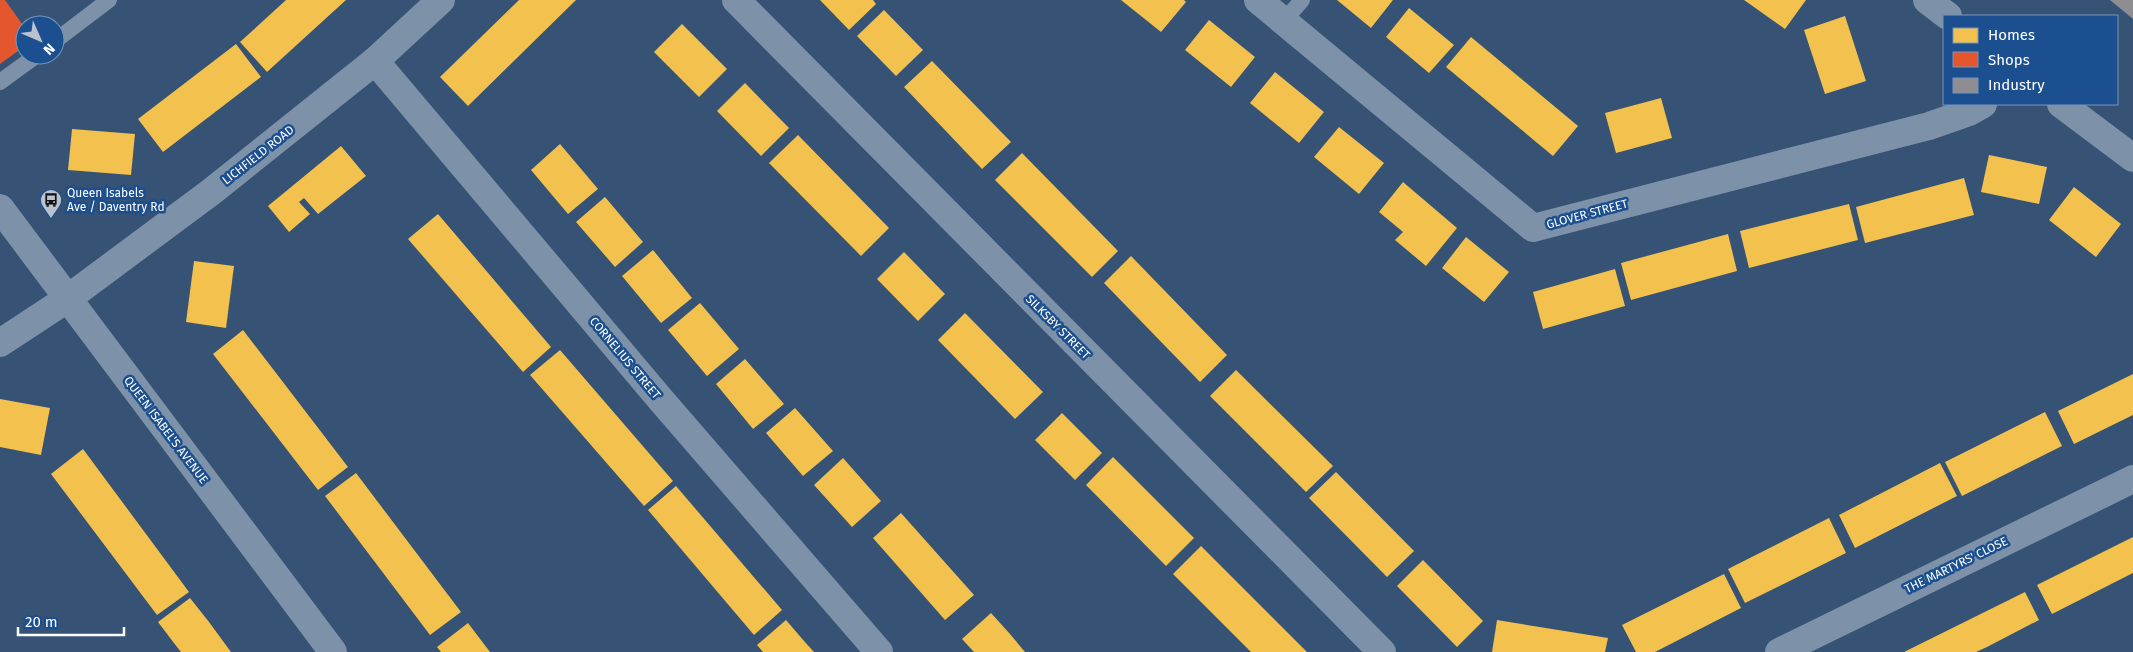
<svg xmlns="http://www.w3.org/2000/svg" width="2133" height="652" font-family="'Fira Sans',sans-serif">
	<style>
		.homes { fill: #f2c14e }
		.shops { fill: #e4572e }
		.industry { fill: #8d8d92 }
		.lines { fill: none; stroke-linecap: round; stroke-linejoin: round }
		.service { stroke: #7d92a8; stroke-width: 16 }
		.minor { stroke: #7d92a8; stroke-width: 28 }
		.tertiary { stroke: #7d92a8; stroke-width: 28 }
		.labels { text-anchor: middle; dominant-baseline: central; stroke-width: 5; stroke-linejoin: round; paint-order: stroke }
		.street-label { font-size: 12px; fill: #fff; stroke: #1b4f8f }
		.poi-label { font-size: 12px; fill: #fff; stroke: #1b4f8f; text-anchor: start }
	</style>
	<rect width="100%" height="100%" fill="#365274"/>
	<!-- homes -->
	<g class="homes">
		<polygon points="286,0 346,0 267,72 240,42"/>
		<polygon points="519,0 576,0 468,106 440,77"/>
		<polygon points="820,0 873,0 876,4 849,30"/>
		<polygon points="1121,0 1184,0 1186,2 1161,32"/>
		<polygon points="1337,0 1393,0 1371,28"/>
		<polygon points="1744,0 1806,0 1785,29"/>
		<polygon points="1409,8 1454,45 1429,73 1386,37"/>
		<polygon points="884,10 923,50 896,76 857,36"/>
		<polygon points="1845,16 1866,81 1825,94 1804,30"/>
		<polygon points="1209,20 1255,57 1231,87 1185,50"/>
		<polygon points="682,24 727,69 699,97 654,52"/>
		<polygon points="1471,37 1578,126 1553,156 1446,67"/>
		<polygon points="236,44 261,77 163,152 138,119"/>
		<polygon points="932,61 1011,142 982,169 904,87"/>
		<polygon points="1275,72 1324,112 1299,143 1250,103"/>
		<polygon points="745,83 789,128 761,156 717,111"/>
		<polygon points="1661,98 1672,138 1616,153 1605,113"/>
		<polygon points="1339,127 1384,163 1359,194 1314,157"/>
		<polygon points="72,129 135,134 131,175 68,170"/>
		<polygon points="798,135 889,228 861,256 769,163"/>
		<polygon points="560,144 598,189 568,214 531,170"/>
		<polygon points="341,146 366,176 318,214 304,198 299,202 310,214 289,232 268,206"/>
		<polygon points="1022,153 1118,251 1092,277 995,180"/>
		<polygon points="1989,155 2047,167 2039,204 1981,192"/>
		<polygon points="1964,178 1974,215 1865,243 1856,207"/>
		<polygon points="1403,182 1457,228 1426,266 1395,240 1403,232 1379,212"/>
		<polygon points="2074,187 2121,224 2096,257 2049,220"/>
		<polygon points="605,197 643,242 615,267 576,222"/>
		<polygon points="1849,204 1858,240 1749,268 1740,231"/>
		<polygon points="438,214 551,347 523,372 408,239"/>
		<polygon points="1728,234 1737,271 1631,300 1621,263"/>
		<polygon points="1466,237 1509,272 1484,302 1442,268"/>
		<polygon points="653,250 692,298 661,323 622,276"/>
		<polygon points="904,252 945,294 918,321 877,279"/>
		<polygon points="1131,256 1227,355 1200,382 1104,283"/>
		<polygon points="194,261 234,266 226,328 186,322"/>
		<polygon points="1615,269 1625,306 1543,329 1533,292"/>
		<polygon points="700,303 739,349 707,376 668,330"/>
		<polygon points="965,313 1043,392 1015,419 938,340"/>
		<polygon points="243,330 348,467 318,490 213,354"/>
		<polygon points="560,350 673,481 644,506 530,375"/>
		<polygon points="745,359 784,404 753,429 716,384"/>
		<polygon points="1236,370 1333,466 1306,492 1210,396"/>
		<polygon points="2133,374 2133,415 2074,444 2058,411"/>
		<polygon points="0,399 50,408 41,455 0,447"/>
		<polygon points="795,408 833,451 803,476 766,433"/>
		<polygon points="2045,412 2062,446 1962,496 1945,462"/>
		<polygon points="1062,413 1102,453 1075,480 1035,440"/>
		<polygon points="83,449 189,592 157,615 51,474"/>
		<polygon points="1113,457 1194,538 1166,566 1086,485"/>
		<polygon points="843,458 881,501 852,527 814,485"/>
		<polygon points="1940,463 1957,496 1855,548 1839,515"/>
		<polygon points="1336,472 1414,551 1387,577 1309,498"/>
		<polygon points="356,473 461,612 430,635 325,496"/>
		<polygon points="676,486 782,610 754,635 648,510"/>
		<polygon points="901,513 974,595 945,620 873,538"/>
		<polygon points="1829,518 1846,553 1745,603 1728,569"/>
		<polygon points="2133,537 2133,573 2052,614 2037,585"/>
		<polygon points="1201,546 1307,652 1251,652 1173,574"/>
		<polygon points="1423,560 1483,621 1457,647 1397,586"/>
		<polygon points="1724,574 1741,608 1655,652 1636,652 1622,625"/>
		<polygon points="2025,592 2039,620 1987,647 1976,652 1904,652"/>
		<polygon points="190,598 209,622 231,652 181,652 177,647 158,622"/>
		<polygon points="991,613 1010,634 1025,652 974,652 962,639"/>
		<polygon points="786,620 804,641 814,652 763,652 757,645"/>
		<polygon points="1497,620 1608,638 1605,652 1492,652"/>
		<polygon points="468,623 490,652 441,652 437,647"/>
	</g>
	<!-- shops -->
	<polygon class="shops" points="0,0 5,0 25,28 25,46 0,64"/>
	<!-- industry -->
	<polygon class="industry" points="2110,0 2133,0 2133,19"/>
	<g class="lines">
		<!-- service -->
		<g class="service">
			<polyline points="1284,21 1302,0"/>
			<polyline points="55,41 109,0"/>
			<polyline points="0,82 37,55"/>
		</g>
		<!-- minor -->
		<g class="minor">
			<polyline points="736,0 1382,652"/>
			<polyline points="1258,0 1533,228 1929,126 1969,112 1983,104"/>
			<polyline points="375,61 661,400 879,652"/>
			<polyline points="0,343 67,299 211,192 375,61 441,0"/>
			<polyline points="1779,652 2133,479"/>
		</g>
		<!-- tertiary -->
		<g class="tertiary">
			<polyline points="1927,0 1948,16"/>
			<polyline points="2061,104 2133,158"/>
			<polyline points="0,208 333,652"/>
		</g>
	</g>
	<!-- icons -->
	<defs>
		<g id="bus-pin" transform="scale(1.125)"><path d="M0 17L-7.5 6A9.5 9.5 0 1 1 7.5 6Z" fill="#b9c2ce" stroke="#1b4f8f"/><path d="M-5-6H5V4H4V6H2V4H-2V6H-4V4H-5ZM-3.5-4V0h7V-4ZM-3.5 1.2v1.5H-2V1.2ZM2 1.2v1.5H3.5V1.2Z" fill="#111"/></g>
	</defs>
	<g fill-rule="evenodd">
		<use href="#bus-pin" x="51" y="200"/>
	</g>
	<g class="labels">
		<!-- street labels -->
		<g class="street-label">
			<text transform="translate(258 155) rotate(-38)">LICHFIELD ROAD</text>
			<text transform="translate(1587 214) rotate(-15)">GLOVER STREET</text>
			<text transform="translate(1058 327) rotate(45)">SILKSBY STREET</text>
			<text transform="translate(625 358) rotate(50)">CORNELIUS STREET</text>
			<text transform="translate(166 430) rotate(53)">QUEEN ISABEL'S AVENUE</text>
			<text transform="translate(1956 565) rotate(-26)">THE MARTYRS' CLOSE</text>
		</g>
		<!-- poi labels -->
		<g class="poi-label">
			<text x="67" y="193">Queen Isabels<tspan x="67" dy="14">Ave / Daventry Rd</tspan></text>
		</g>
	</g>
	<!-- legend -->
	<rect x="1943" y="15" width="175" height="90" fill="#1b4f8f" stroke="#7695bc"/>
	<rect x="1953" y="28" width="25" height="15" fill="#f2c14e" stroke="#7695bc"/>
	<text x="1988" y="40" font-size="15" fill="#ffffff">Homes</text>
	<rect x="1953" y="52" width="25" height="15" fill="#e4572e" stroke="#7695bc"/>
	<text x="1988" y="65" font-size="15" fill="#ffffff">Shops</text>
	<rect x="1953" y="78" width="25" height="15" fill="#8d8d92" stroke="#7695bc"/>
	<text x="1988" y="90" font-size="15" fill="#ffffff">Industry</text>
	<!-- north arrow -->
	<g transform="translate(40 40) rotate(135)"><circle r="24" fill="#1b4f8f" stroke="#7695bc"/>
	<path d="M0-4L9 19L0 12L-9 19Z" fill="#b9c2ce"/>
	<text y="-8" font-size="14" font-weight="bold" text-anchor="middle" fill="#ffffff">N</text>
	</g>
	<!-- scale -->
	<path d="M18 627v8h106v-8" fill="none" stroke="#ffffff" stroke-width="2.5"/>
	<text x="25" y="627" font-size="15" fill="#ffffff" stroke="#1b4f8f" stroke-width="4" paint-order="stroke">20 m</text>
</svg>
